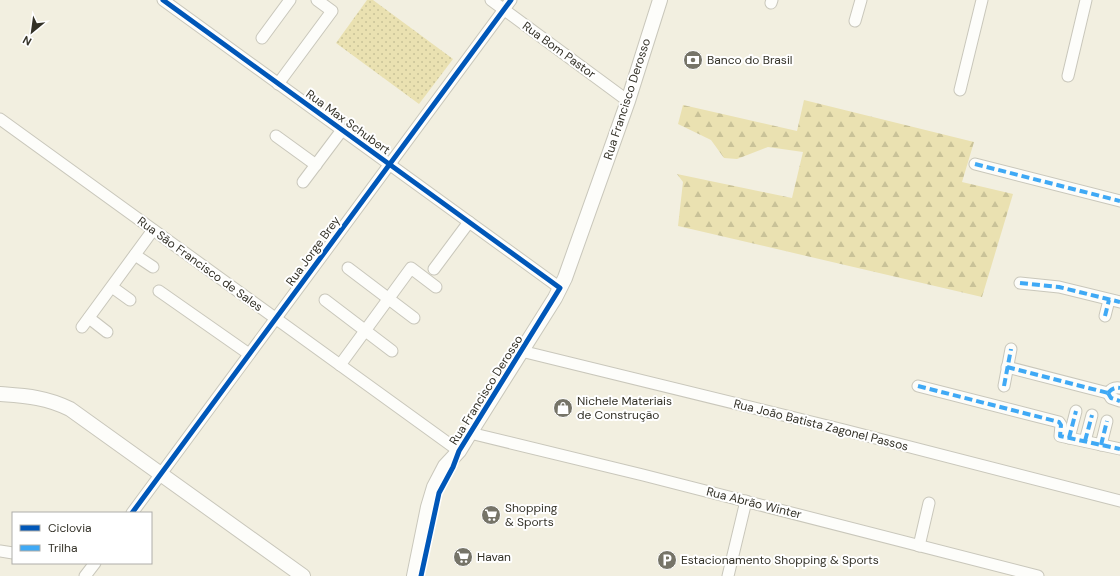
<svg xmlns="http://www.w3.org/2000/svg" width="1120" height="576" font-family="'DM Sans',sans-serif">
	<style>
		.grass { fill: url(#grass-dots) }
		.forest { fill: url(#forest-firs) }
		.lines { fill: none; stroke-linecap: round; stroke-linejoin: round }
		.minor-casing { stroke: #c9c7bb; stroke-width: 13 }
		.major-casing { stroke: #c9c7bb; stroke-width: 16 }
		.minor { stroke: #fdfdfa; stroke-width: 11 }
		.major { stroke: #fdfdfa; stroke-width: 14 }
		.quiet { stroke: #3fa9f5; stroke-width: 4; stroke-dasharray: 8 4; stroke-linecap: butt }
		.cycleway-casing { stroke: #fff; stroke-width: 8 }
		.cycleway { stroke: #0057b8; stroke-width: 5 }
		.labels { text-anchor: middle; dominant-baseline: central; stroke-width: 4; stroke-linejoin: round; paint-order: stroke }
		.street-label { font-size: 12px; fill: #343228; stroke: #fff }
		.poi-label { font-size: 12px; fill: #343228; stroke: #fff; text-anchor: start }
	</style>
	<defs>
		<pattern id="grass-dots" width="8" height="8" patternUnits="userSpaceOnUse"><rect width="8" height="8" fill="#eae1b1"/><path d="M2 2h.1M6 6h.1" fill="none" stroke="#c9c298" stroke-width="1.8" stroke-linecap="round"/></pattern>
		<pattern id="forest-firs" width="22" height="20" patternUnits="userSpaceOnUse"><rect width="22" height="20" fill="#eae1b1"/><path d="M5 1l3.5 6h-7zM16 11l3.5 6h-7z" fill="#c9c298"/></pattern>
	</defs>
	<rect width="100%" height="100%" fill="#f2efe0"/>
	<!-- grass -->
	<polygon class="grass" points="367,0 373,0 453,59 419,104 336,43"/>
	<!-- forest -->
	<polygon class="forest" points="804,100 974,142 962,182 1013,194 982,297 678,226 683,182 677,174 792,198 803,152 768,147 737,159 724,158 711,140 678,124 683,105 797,131"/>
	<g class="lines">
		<!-- minor casing -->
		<g class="minor-casing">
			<g id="minor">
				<polyline points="163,0 560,288"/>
				<polyline points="491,0 628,101"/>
				<polyline points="771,3 772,0"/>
				<polyline points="855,21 861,0"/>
				<polyline points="262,38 290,0"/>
				<polyline points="1068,76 1086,0"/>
				<polyline points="278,84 332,11 317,0"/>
				<polyline points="960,90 982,0"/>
				<polyline points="0,119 459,451"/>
				<polyline points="276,136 316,165"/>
				<polyline points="975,164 1120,201"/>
				<polyline points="303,182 342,130"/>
				<polyline points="135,255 153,267"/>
				<polyline points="348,268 414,318"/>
				<polyline points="434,269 469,222"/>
				<polyline points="1020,283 1059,287 1120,302"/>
				<polyline points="112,287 130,300"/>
				<polyline points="159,291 249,354"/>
				<polyline points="325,300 392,351"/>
				<polyline points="1105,316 1109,300"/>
				<polyline points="89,318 107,332"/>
				<polyline points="82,327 153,230"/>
				<polyline points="521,351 844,430 1120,501"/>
				<polyline points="340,365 411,268 436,287"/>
				<polyline points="1007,367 1108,393"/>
				<polyline points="918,386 1059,422 1061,425 1060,436 1120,449"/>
				<polyline points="1004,386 1011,349"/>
				<polyline points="1108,393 1111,398 1120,401"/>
				<path d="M1108 393C1111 389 1115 387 1120 388"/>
				<polyline points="470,433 643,475 1038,576"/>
				<polyline points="1069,438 1076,411"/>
				<polyline points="1085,441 1092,415"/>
				<polyline points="1101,445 1107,421"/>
				<polyline points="132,513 511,0"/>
				<polyline points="919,546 929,503"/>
				<polyline points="0,551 13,553"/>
				<polyline points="85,576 95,563"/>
				<polyline points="728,576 746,501"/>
			</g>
		</g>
		<!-- major casing -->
		<g class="major-casing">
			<g id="major">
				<path d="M0 394C26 396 46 397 70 409L303 576"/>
				<polyline points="414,576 428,507 434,487 445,466 459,451 470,433 555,298 565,278 628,101 660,0"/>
			</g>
		</g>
		<!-- minor -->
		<use href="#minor" class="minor"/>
		<!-- major -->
		<use href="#major" class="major"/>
		<!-- quiet -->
		<g class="quiet">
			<polyline points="975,164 1120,201"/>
			<polyline points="1020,283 1059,287 1120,302"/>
			<polyline points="1105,316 1109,300"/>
			<polyline points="1007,367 1108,393"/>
			<polyline points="918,386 1059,422 1061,425 1060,436 1120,449"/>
			<polyline points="1004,386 1011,349"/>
			<polyline points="1108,393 1111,398 1120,401"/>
			<path d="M1108 393C1111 389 1115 387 1120 388"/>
			<polyline points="1069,438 1076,411"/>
			<polyline points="1085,441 1092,415"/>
			<polyline points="1101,445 1107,421"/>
		</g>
		<!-- cycleway casing -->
		<g class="cycleway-casing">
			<g id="cycleway">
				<polyline points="163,0 560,288 459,451 453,467 439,493 421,576"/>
				<polyline points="132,513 511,0"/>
			</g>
		</g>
		<!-- cycleway -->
		<use href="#cycleway" class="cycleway"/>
	</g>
	<!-- icons -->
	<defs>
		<g id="bank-disc" transform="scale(1)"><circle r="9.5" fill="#767468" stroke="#fff"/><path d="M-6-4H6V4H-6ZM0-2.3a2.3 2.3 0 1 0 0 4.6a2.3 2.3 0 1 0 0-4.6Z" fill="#fff"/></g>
		<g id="shop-disc" transform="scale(1)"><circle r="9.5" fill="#767468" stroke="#fff"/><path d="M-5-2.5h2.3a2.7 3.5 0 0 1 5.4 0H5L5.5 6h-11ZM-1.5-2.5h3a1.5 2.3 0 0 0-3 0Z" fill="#fff"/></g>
		<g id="supermarket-disc" transform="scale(1)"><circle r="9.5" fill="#767468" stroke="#fff"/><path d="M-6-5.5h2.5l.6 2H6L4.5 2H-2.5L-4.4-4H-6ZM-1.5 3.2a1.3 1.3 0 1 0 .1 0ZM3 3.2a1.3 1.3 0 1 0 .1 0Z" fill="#fff"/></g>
		<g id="parking-disc" transform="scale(1)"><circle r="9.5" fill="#767468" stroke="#fff"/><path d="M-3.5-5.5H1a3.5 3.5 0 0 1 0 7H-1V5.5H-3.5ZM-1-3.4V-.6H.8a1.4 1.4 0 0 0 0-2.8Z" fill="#fff"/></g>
	</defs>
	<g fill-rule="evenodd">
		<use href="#bank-disc" x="693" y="60"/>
		<use href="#shop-disc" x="563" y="408"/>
		<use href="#supermarket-disc" x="491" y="515"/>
		<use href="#supermarket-disc" x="463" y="557"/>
		<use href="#parking-disc" x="667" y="560"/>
	</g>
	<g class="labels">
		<!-- street labels -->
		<g class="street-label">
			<text transform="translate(559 50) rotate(36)">Rua Bom Pastor</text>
			<text transform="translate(627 99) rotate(-72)">Rua Francisco Derosso</text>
			<text transform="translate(348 122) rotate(36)">Rua Max Schubert</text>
			<text transform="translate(313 251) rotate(-54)">Rua Jorge Brey</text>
			<text transform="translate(200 264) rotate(36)">Rua São Francisco de Sales</text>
			<text transform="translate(486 390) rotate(-58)">Rua Francisco Derosso</text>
			<text transform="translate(821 425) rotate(14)">Rua João Batista Zagonel Passos</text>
			<text transform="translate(754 503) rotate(14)">Rua Abrão Winter</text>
		</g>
		<!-- poi labels -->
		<g class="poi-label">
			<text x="707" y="60">Banco do Brasil</text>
			<text x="577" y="401">Nichele Materiais<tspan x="577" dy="14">de Construção</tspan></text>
			<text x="505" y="508">Shopping<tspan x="505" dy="14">&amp; Sports</tspan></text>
			<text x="477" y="557">Havan</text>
			<text x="681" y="560">Estacionamento Shopping &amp; Sports</text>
		</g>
	</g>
	<!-- legend -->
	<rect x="12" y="512" width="140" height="52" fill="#ffffff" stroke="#aeada9"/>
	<rect x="20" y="525" width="20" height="6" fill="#0057b8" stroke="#aeada9"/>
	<text x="48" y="532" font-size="12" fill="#343228">Ciclovia</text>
	<rect x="20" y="545" width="20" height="6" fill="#3fa9f5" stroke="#aeada9"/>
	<text x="48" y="552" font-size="12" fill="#343228">Trilha</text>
	<!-- north arrow -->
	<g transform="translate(32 32) rotate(209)" stroke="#ffffff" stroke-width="3" paint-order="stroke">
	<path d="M0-3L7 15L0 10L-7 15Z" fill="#343228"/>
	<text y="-6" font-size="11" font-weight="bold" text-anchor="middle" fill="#343228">N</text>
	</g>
</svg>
